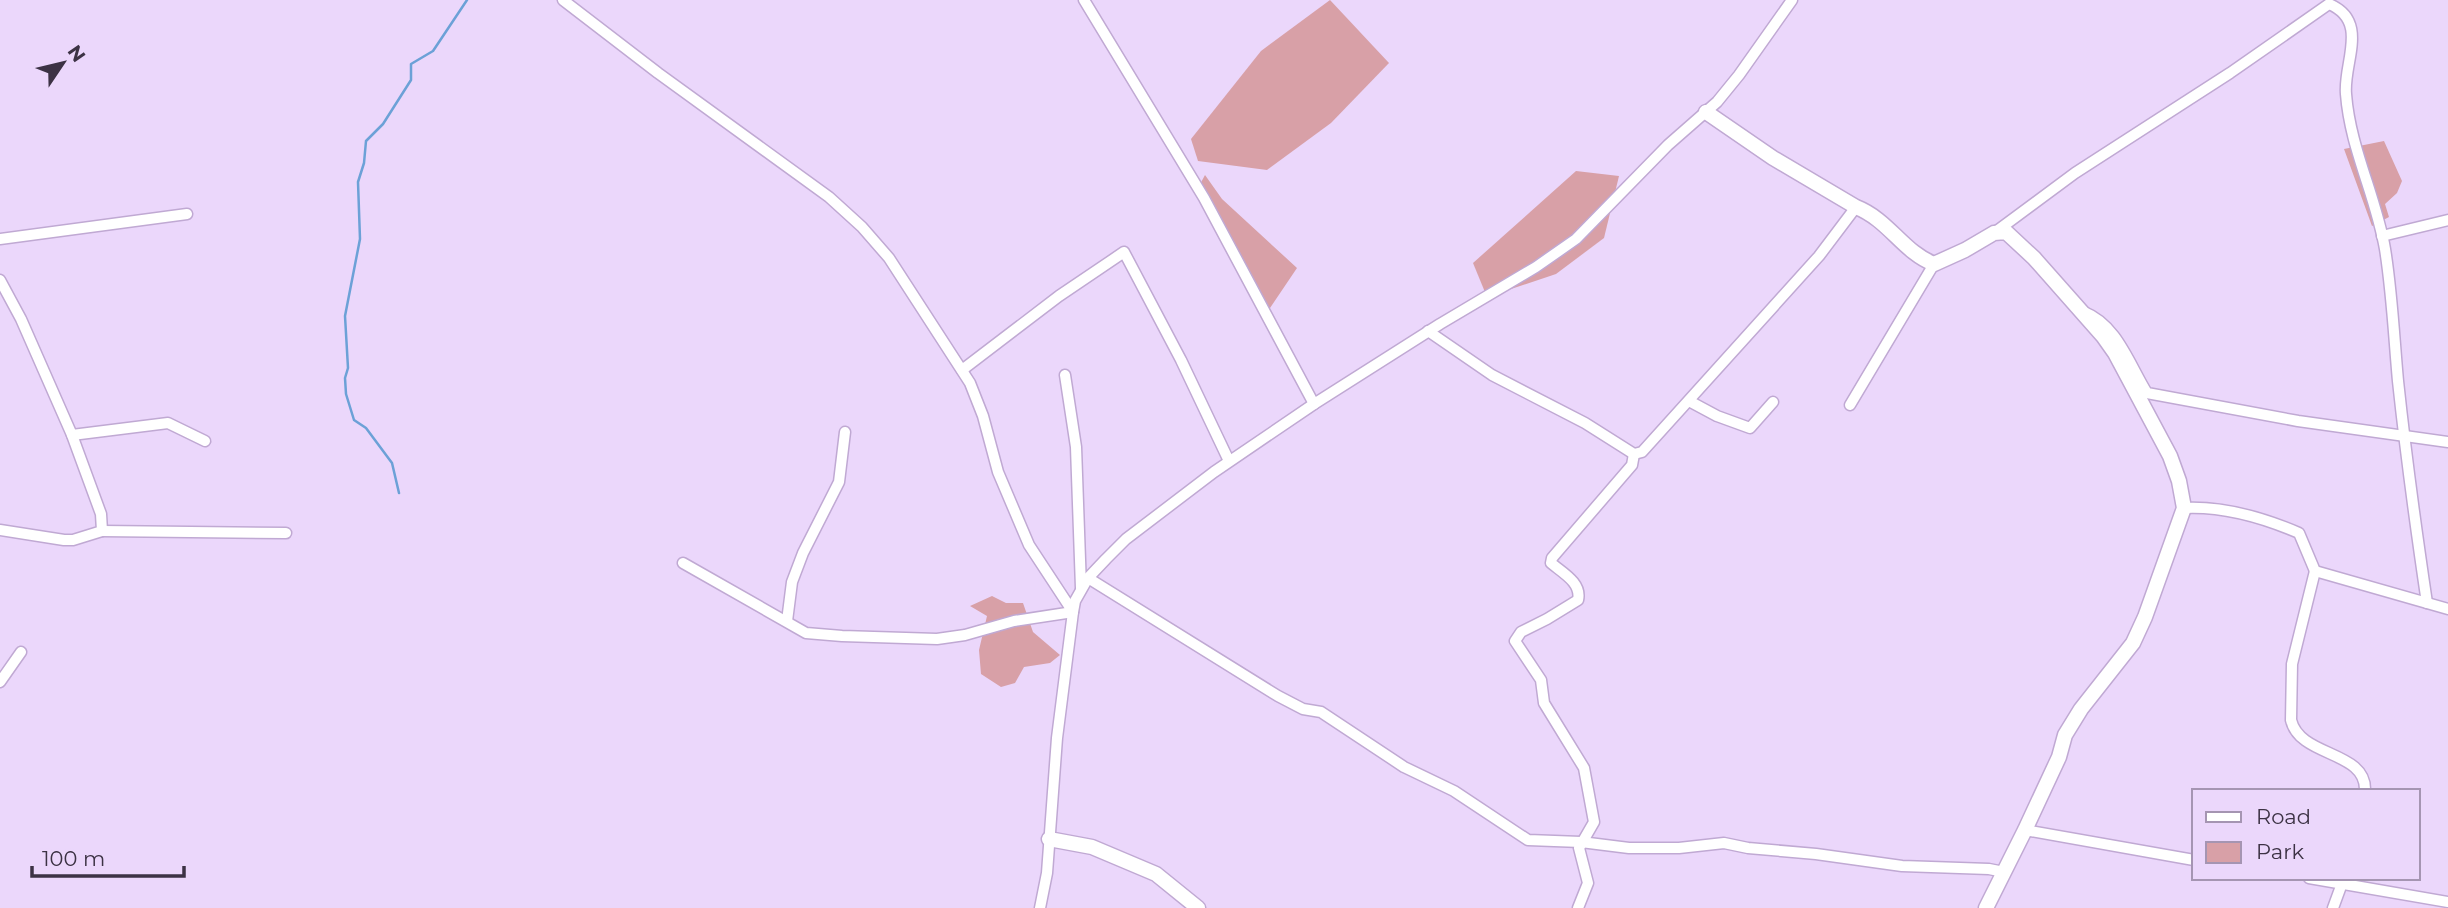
<svg xmlns="http://www.w3.org/2000/svg" width="2448" height="908" font-family="Montserrat,sans-serif">
	<style>
		.green { fill: #d8a0a7 }
		.lines { fill: none; stroke-linecap: round; stroke-linejoin: round }
		.stream { stroke: #6ca1d7; stroke-width: 2.5 }
		.minor-casing { stroke: #c0a9d3; stroke-width: 13 }
		.tertiary-casing { stroke: #c0a9d3; stroke-width: 17 }
		.minor { stroke: #fff; stroke-width: 10 }
		.tertiary { stroke: #fff; stroke-width: 14 }
	</style>
	<rect width="100%" height="100%" fill="#ebd7fb"/>
	<!-- green -->
	<g class="green">
		<polygon points="1330,0 1389,63 1331,123 1267,170 1198,161 1191,139 1261,51"/>
		<polygon points="2384,141 2402,181 2397,193 2385,204 2389,217 2372,226 2344,149"/>
		<polygon points="1576,171 1619,176 1604,238 1556,274 1487,297 1473,263"/>
		<polygon points="1205,175 1222,199 1297,268 1266,314 1198,188"/>
		<polygon points="992,596 1006,603 1023,603 1033,632 1060,655 1050,663 1024,667 1015,683 1001,687 981,674 979,650 987,616 970,606"/>
	</g>
	<g class="lines">
		<!-- stream -->
		<polyline class="stream" points="399,493 392,463 366,428 354,420 346,394 345,378 348,368 345,316 360,239 358,182 364,163 366,141 383,124 411,80 411,64 433,51 467,0"/>
		<!-- minor casing -->
		<g class="minor-casing">
			<g id="minor">
				<polyline points="563,0 658,73 829,197 862,227 889,258 970,383 983,416 998,472 1029,545 1073,612 1014,621 965,635 937,639 842,636 806,633 683,563"/>
				<polyline points="1084,0 1204,198 1314,404"/>
				<path d="M1994 233 2075 173 2230 73 2329 4C2370 21 2343 63 2346 94 2350 148 2376 196 2385 249 2392 292 2394 337 2398 381 2406 456 2416 529 2427 603"/>
				<polyline points="2382,236 2448,220"/>
				<polyline points="0,239 187,214"/>
				<polyline points="0,280 21,319 72,435 101,514 102,531 73,540 64,540 0,530"/>
				<path d="M2084 312C2117 325 2129 364 2147 393L2298 421 2448 442"/>
				<polyline points="1428,331 1492,375 1585,423 1634,454 1642,452 1819,256 1856,207"/>
				<polyline points="962,370 1059,296 1124,252 1181,360 1229,461"/>
				<polyline points="1065,375 1076,447 1081,588"/>
				<polyline points="1689,401 1717,416 1750,428 1773,402"/>
				<polyline points="1850,405 1934,264"/>
				<polyline points="72,435 168,423 205,441"/>
				<path d="M2184 508C2223 506 2264 518 2299 533L2315 571 2448 609"/>
				<polyline points="102,531 286,533"/>
				<path d="M2315 571 2292 664 2291 720C2300 758 2367 750 2365 791"/>
				<polyline points="1088,578 1278,696 1303,709 1321,712 1404,767 1454,791 1528,840 1581,842 1629,848 1679,848 1724,843 1748,848 1816,854 1902,866 1989,869 2004,872"/>
				<polyline points="787,621 792,582 803,553 839,482 845,432"/>
				<polyline points="0,682 21,652"/>
				<polyline points="2025,830 2194,860"/>
				<polyline points="2309,878 2448,902"/>
				<polyline points="1040,908 1047,873 1057,738 1073,612 1075,601 1088,578 1106,559 1126,539 1214,472 1314,404 1440,324 1536,267 1576,239 1668,145 1717,102 1739,75 1792,0"/>
				<path d="M1578 908 1588 883 1579 848 1594 822 1584 768 1544 703 1541 680 1515 641 1521 632 1547 619 1578 600C1582 583 1563 573 1551 563L1552 558 1632 465 1634 454"/>
				<polyline points="2333,908 2344,878"/>
			</g>
		</g>
		<!-- tertiary casing -->
		<g class="tertiary-casing">
			<g id="tertiary">
				<path d="M1706 112 1773 158 1856 207C1889 220 1903 252 1934 264L1965 250 1994 233 2006 232 2034 258 2103 336 2115 353 2170 456 2179 481 2184 508 2145 617 2133 643 2081 709 2065 735 2059 757 2025 830 1986 908"/>
				<polyline points="1049,839 1092,847 1156,874 1198,908"/>
			</g>
		</g>
		<!-- minor -->
		<use href="#minor" class="minor"/>
		<!-- tertiary -->
		<use href="#tertiary" class="tertiary"/>
	</g>
	<!-- legend -->
	<rect x="2192" y="789" width="228" height="91" fill="#ebd7fb" stroke="#a595b2" stroke-width="2"/>
	<rect x="2206" y="812" width="35" height="10" fill="#ffffff" stroke="#a595b2" stroke-width="2"/>
	<text x="2256" y="824" font-size="21" fill="#3c3244">Road</text>
	<rect x="2206" y="842" width="35" height="21" fill="#d8a0a7" stroke="#a595b2" stroke-width="2"/>
	<text x="2256" y="859" font-size="21" fill="#3c3244">Park</text>
	<!-- north arrow -->
	<g transform="translate(63 63) rotate(55)" stroke="#ebd7fb" stroke-width="5" paint-order="stroke">
	<path d="M0-5L12 26L0 18L-12 26Z" fill="#3c3244"/>
	<text y="-10" font-size="19" font-weight="bold" text-anchor="middle" fill="#3c3244">N</text>
	</g>
	<!-- scale -->
	<path d="M32 866v10h152v-10" fill="none" stroke="#3c3244" stroke-width="3.5"/>
	<text x="42" y="866" font-size="21" fill="#3c3244" stroke="#ebd7fb" stroke-width="5" paint-order="stroke">100 m</text>
</svg>
